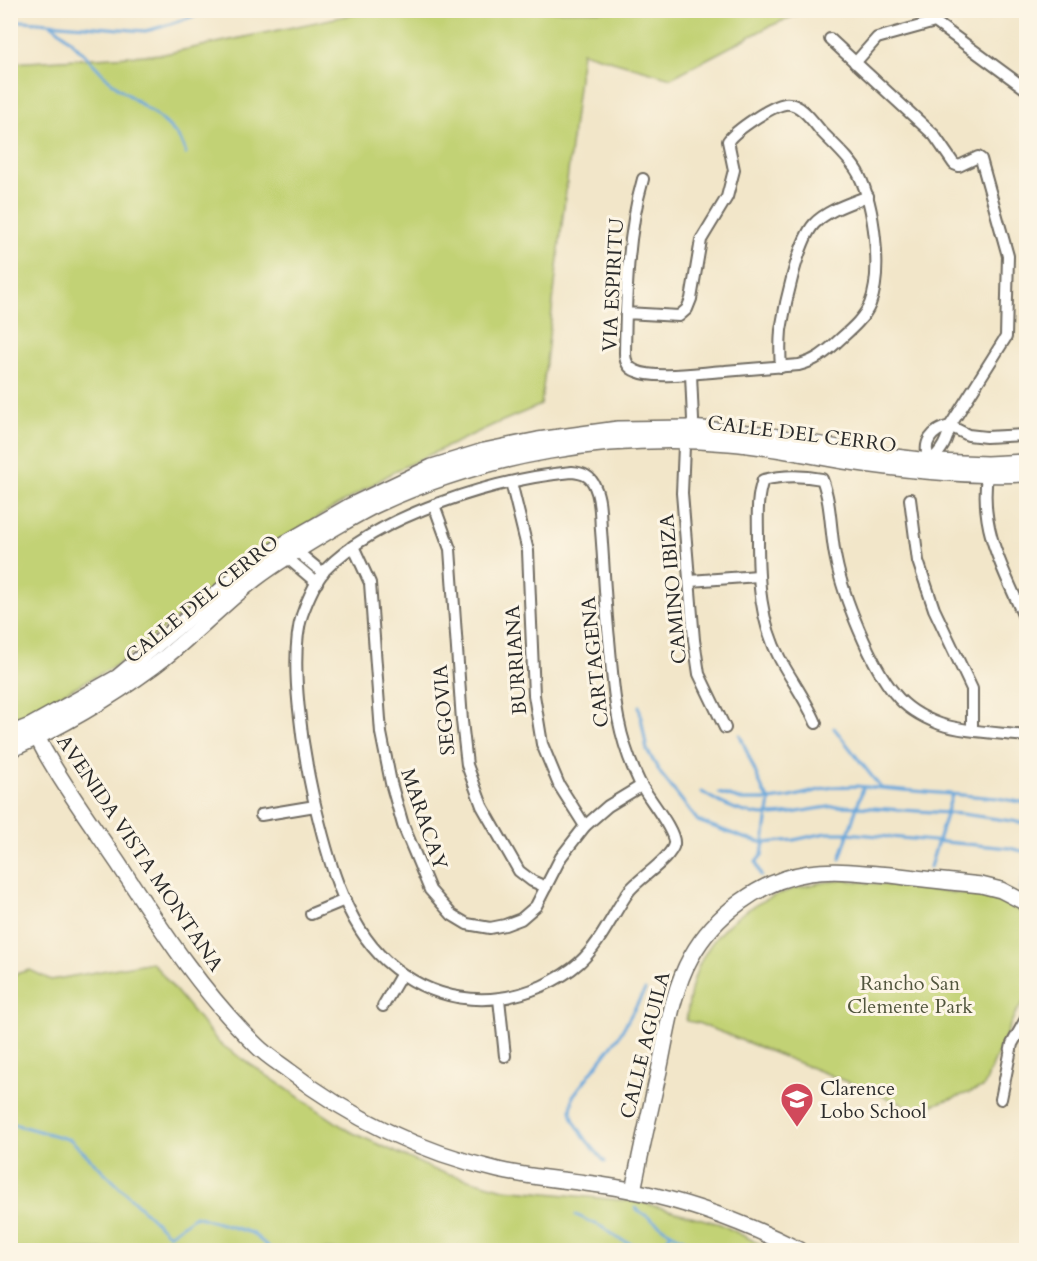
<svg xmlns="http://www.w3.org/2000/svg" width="1037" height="1261" font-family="Cardo,serif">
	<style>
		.green { fill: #c2d274; stroke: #767e50; stroke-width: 1.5 }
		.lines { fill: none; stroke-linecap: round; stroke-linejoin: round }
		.stream { stroke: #69a7db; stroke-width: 3 }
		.street-casing { stroke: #716c62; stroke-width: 14 }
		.secondary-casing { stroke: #716c62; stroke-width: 18 }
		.street { stroke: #fff; stroke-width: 10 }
		.secondary { stroke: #fff; stroke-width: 15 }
		.labels { text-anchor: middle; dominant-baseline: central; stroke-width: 6; stroke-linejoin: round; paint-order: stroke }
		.street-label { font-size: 20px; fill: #2b2b2b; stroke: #fcf5e5 }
		.park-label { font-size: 20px; fill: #51553d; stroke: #fcf5e5 }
		.poi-label { font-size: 20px; fill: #2b2b2b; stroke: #fcf5e5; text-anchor: start }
	</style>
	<rect width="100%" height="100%" fill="#fcf5e5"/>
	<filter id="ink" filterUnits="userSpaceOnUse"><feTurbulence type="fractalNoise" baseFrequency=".0167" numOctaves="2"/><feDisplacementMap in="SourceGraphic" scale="12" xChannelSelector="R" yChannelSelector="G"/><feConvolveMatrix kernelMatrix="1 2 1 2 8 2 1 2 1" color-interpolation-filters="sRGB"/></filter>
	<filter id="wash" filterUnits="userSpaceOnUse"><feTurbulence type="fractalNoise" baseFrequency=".008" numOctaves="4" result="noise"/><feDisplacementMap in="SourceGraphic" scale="24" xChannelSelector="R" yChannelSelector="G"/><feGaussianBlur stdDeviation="1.35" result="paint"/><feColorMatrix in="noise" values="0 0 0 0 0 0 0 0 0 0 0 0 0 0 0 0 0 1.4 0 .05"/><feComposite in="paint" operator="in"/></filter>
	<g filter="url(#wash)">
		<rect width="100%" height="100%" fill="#f2e6c9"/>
		<!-- green -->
		<g class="green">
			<polygon points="369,11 806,11 768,27 671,78 582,52 541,405 493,425 397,470 266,548 115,666 11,721 11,63 164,54"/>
			<path d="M845 880 981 896 1011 906 1026 916V999L1015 1014 983 1088 918 1110 698 1023 686 1021C689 1002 691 982 700 963 726 908 787 884 845 880Z"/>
			<polygon points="152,962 219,1043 349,1131 435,1170 504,1189 640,1202 720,1224 772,1250 11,1250 11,975 30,970 51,980"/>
		</g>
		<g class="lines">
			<!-- stream -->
			<g class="stream">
				<polyline points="294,10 300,12 328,10"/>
				<path d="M10 22 24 21 145 31C170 26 191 15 216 10"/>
				<path d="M51 24C73 40 89 60 108 79 130 100 180 123 186 154"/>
				<polyline points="639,706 647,750 661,774 698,821 744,838 764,843 794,840 826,833 847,833 1009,848 1026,852"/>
				<polyline points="834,728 881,788"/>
				<polyline points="740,735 764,793 770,800 762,855 756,862 761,876"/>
				<path d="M702 792C722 805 744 815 768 815 794 815 819 806 844 806L962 814 1026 823"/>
				<polyline points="719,793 742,800 770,800 791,797 832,787 856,786 997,798 1026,803"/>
				<polyline points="840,859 863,788"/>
				<polyline points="930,867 952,795"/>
				<polyline points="1021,889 1026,868"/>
				<polyline points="10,1123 71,1140 169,1235 195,1216 252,1233 272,1250"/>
				<polyline points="605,1162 587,1141 574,1121 571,1111 573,1096 619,1036 645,990"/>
				<polyline points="635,1208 671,1233 705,1250"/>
				<polyline points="576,1215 602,1227 617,1238 634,1245 640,1250"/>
				<polyline points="660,1250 671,1233"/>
			</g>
		</g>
	</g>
	<g filter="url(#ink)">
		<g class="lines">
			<!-- street casing -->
			<g class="street-casing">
				<g id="street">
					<path d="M830 39 934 135 954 164 959 166 978 157 981 159 1008 256 1006 337 950 426C947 441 942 451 930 461 921 443 932 430 950 426L968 435 986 437 1026 435"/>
					<polyline points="855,63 877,38 935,22 1026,89"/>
					<path d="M626 313 679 316 687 309 691 299 701 240 727 197 734 170 728 141C736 130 771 106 785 104 799 102 812 120 820 130 832 143 852 160 859 175 874 205 883 272 870 304 864 319 849 331 837 342 825 353 815 361 799 365 774 367 749 369 725 371 703 372 656 380 636 371 628 368 625 361 625 353 626 295 627 234 643 179"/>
					<path d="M781 367C780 355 780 342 781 330 785 304 798 242 814 224 827 210 851 203 868 196"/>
					<polyline points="691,374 693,420 684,446 682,493 694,640 699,674 725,728"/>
					<path d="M572 472C583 473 591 476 595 487 601 500 600 516 601 530 604 566 605 603 609 639 614 692 615 732 639 781 646 796 676 830 674 844 671 859 639 878 629 891 612 915 601 943 579 963 568 973 555 980 542 986 487 1010 431 1001 386 961 343 922 326 852 313 796 303 751 288 659 302 615 307 601 315 582 325 570 379 514 497 479 572 472Z"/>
					<path d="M987 476C979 532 1006 573 1026 622"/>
					<polyline points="511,482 528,551 534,695 542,744 559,785 585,826"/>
					<polyline points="910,499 918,561 934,609 972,689 972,730"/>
					<polyline points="434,505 450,549 462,721 467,765 482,806 519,871 532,881 546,887"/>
					<polyline points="353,546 370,583 381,733 391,783 403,825 430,890 452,915 467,924 490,928 505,925 521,919 536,906 561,857 585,826 608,806 641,786"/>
					<polyline points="291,552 300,554 323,573"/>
					<polyline points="292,553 291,561 317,583"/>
					<polyline points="690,581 758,576"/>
					<path d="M816 723C806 700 792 681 780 659 760 622 758 580 758 539 758 519 756 499 763 480 783 475 802 475 822 479 832 505 830 534 836 560 843 596 871 666 895 694 906 708 924 718 940 724 962 732 1003 733 1026 736"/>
					<polyline points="261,815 315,806"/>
					<polyline points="311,914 345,900"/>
					<polyline points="499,999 505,1056"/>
					<polyline points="383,1006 401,975"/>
					<polyline points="1001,1099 1012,1044 1026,1019"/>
				</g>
			</g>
			<!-- secondary casing -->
			<g class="secondary-casing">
				<g id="secondary">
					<path d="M34 731C38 738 41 745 45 752 67 791 93 826 118 863 160 927 201 992 257 1046 266 1055 277 1062 288 1070 350 1118 421 1152 498 1170 542 1180 589 1181 634 1191 692 1203 746 1223 799 1250"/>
					<polyline points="10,734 30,726 118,677 244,571 284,544 350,506 432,467 484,451 538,440 618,429 690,428 761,434 871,454 936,462 987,464 1026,462"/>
					<path d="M10 750C61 727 109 699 154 666 189 640 220 606 255 579 280 560 307 544 334 528 348 520 363 511 378 504 487 454 609 433 729 443 768 446 806 455 844 461 904 470 966 477 1026 474"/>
					<path d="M633 1191C641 1150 650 1111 659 1071 667 1033 672 991 691 957 714 915 761 880 809 873 836 869 864 873 891 875 921 879 951 882 981 885L1001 890 1026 903"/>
				</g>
			</g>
			<!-- street -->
			<use href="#street" class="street"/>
			<!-- secondary -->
			<use href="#secondary" class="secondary"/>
		</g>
	</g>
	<!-- icons -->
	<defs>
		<g id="school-pin" transform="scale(1.725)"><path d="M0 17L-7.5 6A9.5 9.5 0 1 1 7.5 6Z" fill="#d1495b" stroke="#fcf5e5"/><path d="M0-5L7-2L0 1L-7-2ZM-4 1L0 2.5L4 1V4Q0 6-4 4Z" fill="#fff"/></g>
	</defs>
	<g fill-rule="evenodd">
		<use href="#school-pin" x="797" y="1099"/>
	</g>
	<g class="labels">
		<!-- street labels -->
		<g class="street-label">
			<text transform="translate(613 285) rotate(-87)">VIA ESPIRITU</text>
			<text transform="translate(802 434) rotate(7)">CALLE DEL CERRO</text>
			<text transform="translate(673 589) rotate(-95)">CAMINO IBIZA</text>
			<text transform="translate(202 599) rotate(-39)">CALLE DEL CERRO</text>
			<text transform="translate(516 660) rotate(-94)">BURRIANA</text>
			<text transform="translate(595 662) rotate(-96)">CARTAGENA</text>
			<text transform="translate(444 710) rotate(-95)">SEGOVIA</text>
			<text transform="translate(424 819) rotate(71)">MARACAY</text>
			<text transform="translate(140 853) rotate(56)">AVENIDA VISTA MONTANA</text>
			<text transform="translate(645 1045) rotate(-76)">CALLE AGUILA</text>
		</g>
		<!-- park labels -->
		<g class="park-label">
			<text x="910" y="983">Rancho San<tspan x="910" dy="23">Clemente Park</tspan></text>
		</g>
		<!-- poi labels -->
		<g class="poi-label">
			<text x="820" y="1088">Clarence<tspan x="820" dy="23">Lobo School</tspan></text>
		</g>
	</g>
	<!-- margin -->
	<rect width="1037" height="1261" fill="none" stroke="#fcf5e5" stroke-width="36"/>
</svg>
